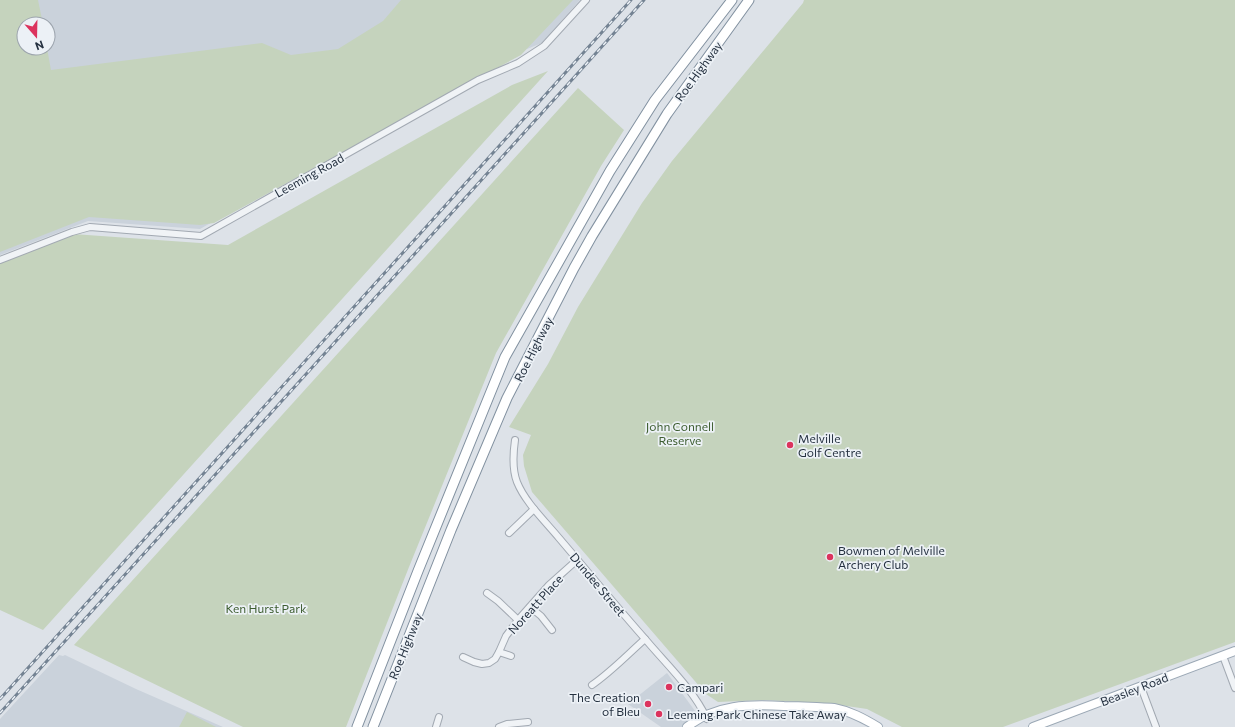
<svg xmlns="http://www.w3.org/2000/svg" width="1235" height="727" font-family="Commissioner,sans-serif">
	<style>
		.built { fill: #cad2db; fill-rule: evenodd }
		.green { fill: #c5d3bd }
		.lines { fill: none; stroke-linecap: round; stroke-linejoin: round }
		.minor-casing { stroke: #a2a9b2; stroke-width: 8 }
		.major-casing { stroke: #9ba8b5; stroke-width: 10 }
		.highway-casing { stroke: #8291a0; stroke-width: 11 }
		.minor { stroke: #f0f3f6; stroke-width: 6 }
		.major { stroke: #fff; stroke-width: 8 }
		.highway { stroke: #fff; stroke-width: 9 }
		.rail-casing { stroke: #748393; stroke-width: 3 }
		.rail { stroke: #ecf1f6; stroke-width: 1.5; stroke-dasharray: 4.5; stroke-linecap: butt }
		.poi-dot { fill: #dc335d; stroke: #ecf1f6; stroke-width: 1.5 }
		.labels { text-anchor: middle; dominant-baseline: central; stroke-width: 3.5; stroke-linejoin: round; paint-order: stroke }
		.street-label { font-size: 12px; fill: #253140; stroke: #ecf1f6 }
		.park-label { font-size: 12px; fill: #3d5d30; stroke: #ecf1f6 }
		.poi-label { font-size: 12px; fill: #253140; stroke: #ecf1f6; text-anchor: start }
	</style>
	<rect width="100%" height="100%" fill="#dde2e8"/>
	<!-- built -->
	<g class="built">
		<path d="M0 0H580L542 43 502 59 200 229 88 221 0 255ZM24 24H48V48H24Z"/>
		<polygon points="59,655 63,656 65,655 136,689 223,727 0,727 0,719"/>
		<polygon points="667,673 698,715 682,727 661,727 628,704"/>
	</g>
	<!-- green -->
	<g class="green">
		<polygon points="0,0 38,0 43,24 24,24 24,48 47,48 51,70 262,43 291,55 338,49 383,21 401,0 573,0 521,55 214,223 200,225 89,217 0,252"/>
		<polygon points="804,0 1235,0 1235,642 1003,727 902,727 867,709 833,704 766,700 718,702 706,694 532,492 524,466 523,455 531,435 509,427 548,364 578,307 642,203 672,161 803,3"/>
		<polygon points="548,71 43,630 0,610 0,262 73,234 228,245 512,85"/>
		<polygon points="578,88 624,130 601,166 496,353 409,567 346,727 243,727 74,645"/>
		<polygon points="187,712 216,727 179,727"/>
	</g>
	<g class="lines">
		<!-- minor casing -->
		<g class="minor-casing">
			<g id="minor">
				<polyline points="0,260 72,232 90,227 201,236 478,80 518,63 544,46 586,0"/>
				<path d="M515 440C513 454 512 469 517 482 525 502 545 521 559 538 588 572 616 606 646 640 667 665 693 689 707 719"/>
				<polyline points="509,533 534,509"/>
				<polyline points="487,593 498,601 518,620"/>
				<polyline points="530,607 541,616 552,630"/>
				<polyline points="499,652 511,656"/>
				<polyline points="1223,656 1235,688"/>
				<polyline points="463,657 474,662 482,664 489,663 495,659 499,652 506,636 518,620 549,585 577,560"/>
				<path d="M592 685C611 672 627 655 645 639"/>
				<polyline points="1141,687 1156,727"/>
				<polyline points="436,727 439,717"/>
				<polyline points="499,727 507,724 528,722"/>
			</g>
		</g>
		<!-- major casing -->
		<g class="major-casing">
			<g id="major">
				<path d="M687 727C716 704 749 704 784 706 801 706 817 707 834 708 850 711 863 718 878 727"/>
				<polyline points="1033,727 1235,651"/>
			</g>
		</g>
		<!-- highway casing -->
		<g class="highway-casing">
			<g id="highway">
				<polyline points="357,727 418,571 505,357 610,171 655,100 732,0"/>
				<polyline points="373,727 451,530 507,398 574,268 592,236 667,114 749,0"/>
			</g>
		</g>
		<!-- minor -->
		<use href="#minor" class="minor"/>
		<!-- major -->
		<use href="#major" class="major"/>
		<!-- highway -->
		<use href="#highway" class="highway"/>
		<!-- rail casing -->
		<g class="rail-casing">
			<g id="rail">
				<polyline points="0,699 631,0"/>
				<polyline points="0,713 644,0"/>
			</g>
		</g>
		<!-- rail -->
		<use href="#rail" class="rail"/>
	</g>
	<!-- markers -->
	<g class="poi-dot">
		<circle cx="790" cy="445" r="4"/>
		<circle cx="830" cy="557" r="4"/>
		<circle cx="669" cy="687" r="4"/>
		<circle cx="648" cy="704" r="4"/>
		<circle cx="659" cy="714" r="4"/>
	</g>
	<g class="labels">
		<!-- street labels -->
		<g class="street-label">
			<text transform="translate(698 71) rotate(-54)">Roe Highway</text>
			<text transform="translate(309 175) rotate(-29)">Leeming Road</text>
			<text transform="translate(533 349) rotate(-63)">Roe Highway</text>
			<text transform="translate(598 584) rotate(50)">Dundee Street</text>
			<text transform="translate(535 604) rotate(-48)">Noreatt Place</text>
			<text transform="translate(405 646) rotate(-68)">Roe Highway</text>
			<text transform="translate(1134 689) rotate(-21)">Beasley Road</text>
		</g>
		<!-- park labels -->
		<g class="park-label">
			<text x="680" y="426">John Connell<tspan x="680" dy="14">Reserve</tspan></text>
			<text x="266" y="608">Ken Hurst Park</text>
		</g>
		<!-- poi labels -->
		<g class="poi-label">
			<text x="798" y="438">Melville<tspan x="798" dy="14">Golf Centre</tspan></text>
			<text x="838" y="550">Bowmen of Melville<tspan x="838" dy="14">Archery Club</tspan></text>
			<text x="677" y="687">Campari</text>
			<text x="640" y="697" text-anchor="end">The Creation<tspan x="640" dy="14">of Bleu</tspan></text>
			<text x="667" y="714">Leeming Park Chinese Take Away</text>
		</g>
	</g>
	<!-- north arrow -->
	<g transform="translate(36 36) rotate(160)"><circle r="19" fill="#ecf1f6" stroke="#9ca4ad"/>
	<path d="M0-3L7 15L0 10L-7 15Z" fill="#dc335d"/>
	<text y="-6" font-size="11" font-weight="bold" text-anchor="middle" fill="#253140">N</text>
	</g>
</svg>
